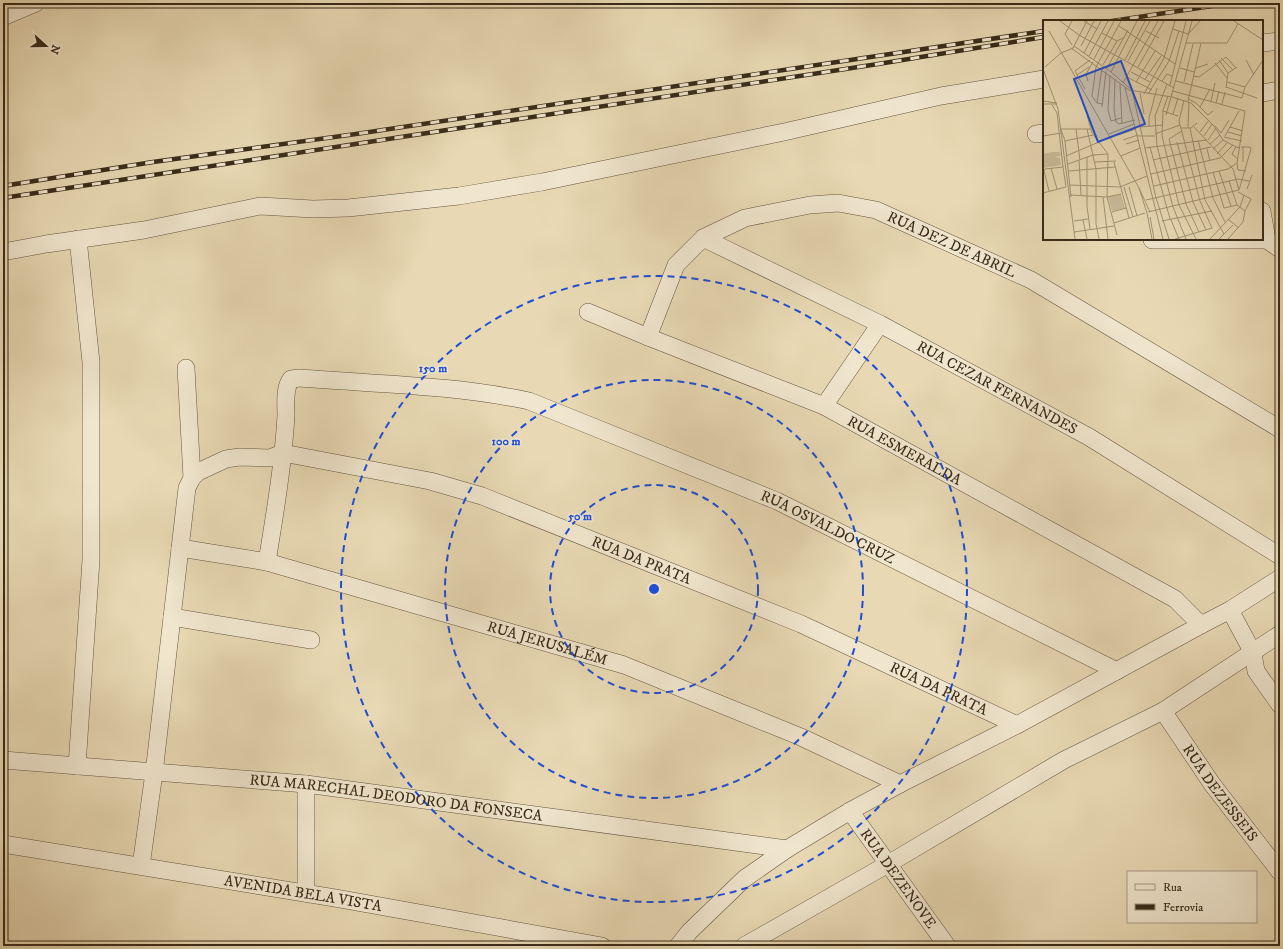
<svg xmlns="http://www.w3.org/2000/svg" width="1283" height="949" font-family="'IM FELL DW Pica',serif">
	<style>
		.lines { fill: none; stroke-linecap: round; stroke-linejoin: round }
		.minor-casing { stroke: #655640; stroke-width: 18 }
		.minor { stroke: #f0e6ce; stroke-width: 17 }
		.rail-casing { stroke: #392b19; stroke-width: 4.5 }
		.rail { stroke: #f0e6ce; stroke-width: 3; stroke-dasharray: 9; stroke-linecap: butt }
		.ring { fill: none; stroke: #1d4ed8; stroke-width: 2; stroke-dasharray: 7 5 }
		.labels { text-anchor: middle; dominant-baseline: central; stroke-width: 3; stroke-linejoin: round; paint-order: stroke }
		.street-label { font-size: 15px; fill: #392b19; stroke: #f0e6ce }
		.inset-road { fill: none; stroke: #a29376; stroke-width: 1 }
		.view { fill: #1d4ed8; fill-opacity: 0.15; stroke: #1d4ed8; stroke-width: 2 }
		.inset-edge { fill: none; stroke: #392b19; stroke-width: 2 }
		.centre { fill: #1d4ed8; stroke: #f0e6ce; stroke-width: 2 }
		.ring-label { font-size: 12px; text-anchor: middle; font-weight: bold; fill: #1d4ed8; stroke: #f0e6ce; stroke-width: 3; stroke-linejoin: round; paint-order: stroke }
	</style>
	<rect width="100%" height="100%" fill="#e8d9b4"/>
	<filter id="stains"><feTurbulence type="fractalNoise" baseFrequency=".005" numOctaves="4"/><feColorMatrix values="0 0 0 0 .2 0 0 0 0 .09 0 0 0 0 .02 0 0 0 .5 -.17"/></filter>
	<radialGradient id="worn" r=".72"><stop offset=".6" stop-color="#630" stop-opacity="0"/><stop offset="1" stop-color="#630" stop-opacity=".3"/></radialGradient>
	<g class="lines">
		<!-- minor casing -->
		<g class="minor-casing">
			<g id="minor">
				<polyline points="3,17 36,3"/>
				<polyline points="1262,43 1280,41"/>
				<polyline points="1262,93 1280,90"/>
				<polyline points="1036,134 1044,133"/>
				<polyline points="1262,211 1267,240"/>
				<path id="s1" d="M703 238 880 324 1089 437 1280 556"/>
				<polyline points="1152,240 1267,240 1280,249"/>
				<polyline points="3,252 46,244 144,230 260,206 313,209 348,208 459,196 542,182 784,132 941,96 1044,79"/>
				<path id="s2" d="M588 312 648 337 824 406 1175 599 1201 625"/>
				<path id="s3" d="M648 337 676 265 703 238 745 218 810 205 838 203 876 210 1031 280 1280 429"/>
				<polyline points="186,368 192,478"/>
				<polyline points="824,406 880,324"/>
				<path id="s4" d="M180 548 267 562 624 665 801 737 900 784"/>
				<path id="s5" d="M267 562C275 513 283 465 286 416 286 405 284 388 291 379L300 378C376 384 454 385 529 401L777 501 1117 671"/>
				<polyline points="1230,610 1253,653 1256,671 1280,705"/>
				<polyline points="172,617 311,640"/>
				<path id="s6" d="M1163 711 1212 784 1280 872"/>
				<path id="s7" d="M3 760 306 784 787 849"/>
				<polyline points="77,766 91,560 91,362 78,239"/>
				<polyline points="306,784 306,893"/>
				<path id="s8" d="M850 811 947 946"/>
				<path id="s9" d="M3 844 335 898 602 946"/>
				<path id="s10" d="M141 866 154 773 187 488 192 478 198 472 226 459 239 457 270 458 283 453 430 481 482 496 801 624 1017 725"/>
				<polyline points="678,946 689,932 744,879 787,849 850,811 900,784 1017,725 1201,625 1230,610 1280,578"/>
				<polyline points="744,946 888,864 1064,760 1163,711 1280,634"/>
			</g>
		</g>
		<!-- minor -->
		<use href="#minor" class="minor"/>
		<!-- rail casing -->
		<g class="rail-casing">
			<g id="rail">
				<polyline points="1112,21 1232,3"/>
				<polyline points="3,186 153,162 356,134 1044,31"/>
				<polyline points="3,198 878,64 1044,37"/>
			</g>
		</g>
		<!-- rail -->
		<use href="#rail" class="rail"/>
	</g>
	<!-- distance rings -->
	<g class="ring">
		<circle cx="654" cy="589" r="104"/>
		<circle cx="654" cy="589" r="209"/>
		<circle cx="654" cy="589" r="313"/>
	</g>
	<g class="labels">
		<!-- street labels -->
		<g class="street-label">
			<text stroke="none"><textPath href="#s3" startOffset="378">RUA DEZ DE ABRIL</textPath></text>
			<text stroke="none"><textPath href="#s1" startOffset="330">RUA CEZAR FERNANDES</textPath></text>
			<text stroke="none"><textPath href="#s2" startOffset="346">RUA ESMERALDA</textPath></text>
			<text stroke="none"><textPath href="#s5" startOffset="749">RUA OSVALDO CRUZ</textPath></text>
			<text stroke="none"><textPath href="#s10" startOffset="865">RUA DA PRATA</textPath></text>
			<text stroke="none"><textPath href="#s4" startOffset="380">RUA JERUSALÉM</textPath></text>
			<text stroke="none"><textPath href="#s10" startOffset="1189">RUA DA PRATA</textPath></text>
			<text stroke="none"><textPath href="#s6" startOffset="100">RUA DEZESSEIS</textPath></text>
			<text stroke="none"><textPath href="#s7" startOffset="395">RUA MARECHAL DEODORO DA FONSECA</textPath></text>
			<text stroke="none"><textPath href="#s8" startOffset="83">RUA DEZENOVE</textPath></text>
			<text stroke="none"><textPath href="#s9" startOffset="304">AVENIDA BELA VISTA</textPath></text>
		</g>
	</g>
	<!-- overview -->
	<g transform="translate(1043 20)">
		<rect width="220" height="220" fill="#e8d9b4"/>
		<path d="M9 132H17L18 136 11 137 17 138 18 145 0 148V134ZM78 174 82 188 69 191 65 177Z" fill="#cabb9a"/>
		<path class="inset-road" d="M17 1 36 15 131 68M41 1 54 9M191 1 220 20M76 6 132 44M130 9 145 14M6 11 96 168 104 193 109 219M103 11 116 18M59 13 74 21 80 18M146 13 157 1M143 23H184L195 4M29 25 22 14 29 1M31 26 68 52 89 70 113 178 126 219M38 26 51 1M28 28 86 70 129 77 148 83 171 106 180 120 193 127M41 33 58 1M46 36 65 1M178 38 190 50M51 39 71 1M82 40 102 1M176 40 185 53M203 40 211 55M85 41 107 1M126 41 136 11M172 43 184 58M60 45 74 21M2 47 18 33 30 28 44 1M95 47 121 1M64 48 85 10M137 48 151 52M153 48 165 44M0 49 15 89 32 219M68 52 94 1M88 52 107 62M34 55 46 47M67 55 65 90 68 101 78 98M150 56 156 57 183 37 193 48M84 57 109 70M72 59 71 89 73 102 76 104 92 100M102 59 118 36M45 61 43 54 50 42M119 61 124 54 129 56M133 61 199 78 202 67 220 40M93 62 112 31M141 62 150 24M184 62 202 67M80 63 115 1M77 64 79 103M124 64 112 96 114 126 130 187 143 219M127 65 143 1M183 67 214 78M82 68 120 219M183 68 185 53 194 47M42 69 32 51 47 40M130 71 202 91 194 143 195 150 203 151M97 73 101 94M101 74 121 38 132 1M105 74 126 41M125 76 120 90 119 116 136 185 153 219M145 79 153 83 165 95 170 91M0 81 14 83M145 81 158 23M168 81 172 63M54 83 59 48M173 83 176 71M0 84H14M60 84 54 83 49 76 53 47 78 1M179 84 182 72M9 85 14 93 20 147M59 87 63 51M157 87 167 69M120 91 135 96M130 94 135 78M44 95 49 113 65 134 64 177 74 215M123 95 149 1M172 106 178 113 186 100M97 107 120 105M106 107V98L114 68M151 107 190 149 196 170M187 107 200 111M138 108H148L154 103M145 108 146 82M147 108 162 180 181 214M33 109 37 140M44 109 53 149V204L56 219M139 111 126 119 143 184 156 212M157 112 166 100M185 112 199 116M66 114 91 104M112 114 137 105M75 115 93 109M0 116 18 113M95 116H112M161 116 169 104M182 116 196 91M181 117 199 121M80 120 95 115M155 120 170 178 182 202M165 120 173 108M22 121 50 115M134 122 150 182 163 210M83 124 96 120M167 124 177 115M107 127 127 199M102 128 164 120M164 129 167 141M170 129 180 120M174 134 185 122M23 136 56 122M78 136 97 128M44 137V186L47 209M195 139 189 134 193 127 197 128M36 140 38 175M110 140 168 127M52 142 73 141M71 142 86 198M200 142V127M25 144 50 135 65 134M8 148 14 169M1 151 2 149 20 147 23 167M1 151 6 171M26 151 72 147M176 151 188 186M170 152 181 188 194 185 202 191 208 179 195 172M108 154 177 138 190 125M186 161 194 185M27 165 77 167 104 156M111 166 185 149 194 143M81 167 90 197M86 167 94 196M96 168 107 192M204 169 209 155M196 170 208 129 207 127H198M0 173 23 167M27 175 64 177 78 174M28 177 22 121 18 109H48M60 177 65 219M103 180 195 159 206 161M69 192 83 188M105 192 196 170M107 197 111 219M185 199 196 208M40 200 44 219M128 200 136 219M31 201 45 199M119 201 169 191M71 203 102 193M31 212 71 206M132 219 169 208 157 181 136 101 141 80M167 219 197 187 201 175M176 219 190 205M185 219 200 202 202 191"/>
		<path class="view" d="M78 41 102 104 55 122 31 59Z"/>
		<rect width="220" height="220" class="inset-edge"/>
	</g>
	<circle cx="654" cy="589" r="6" class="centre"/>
	<g class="ring-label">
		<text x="433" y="372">150 m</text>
		<text x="506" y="445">100 m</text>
		<text x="580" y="520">50 m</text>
	</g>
	<!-- margin -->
	<rect width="1283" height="949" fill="none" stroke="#e8d9b4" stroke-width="16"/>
	<rect x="4" y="4" width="1275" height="941" fill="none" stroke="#392b19" stroke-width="2"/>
	<rect x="8" y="8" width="1267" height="933" fill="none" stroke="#392b19"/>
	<!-- legend -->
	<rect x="1127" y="871" width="130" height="52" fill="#f0e6ce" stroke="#a79b86"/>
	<rect x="1135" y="884" width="20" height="6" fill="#f0e6ce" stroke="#a79b86"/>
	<text x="1163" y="891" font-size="12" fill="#392b19">Rua</text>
	<rect x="1135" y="904" width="20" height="6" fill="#392b19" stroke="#a79b86"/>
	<text x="1163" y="911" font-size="12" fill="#392b19">Ferrovia</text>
	<!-- north arrow -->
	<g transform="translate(46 46) rotate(111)" stroke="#f0e6ce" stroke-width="3" paint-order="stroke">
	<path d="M0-3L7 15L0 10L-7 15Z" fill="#392b19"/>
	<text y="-6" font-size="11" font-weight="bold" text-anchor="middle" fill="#392b19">N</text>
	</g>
	<rect width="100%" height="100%" filter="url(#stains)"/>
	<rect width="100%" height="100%" fill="url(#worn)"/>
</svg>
